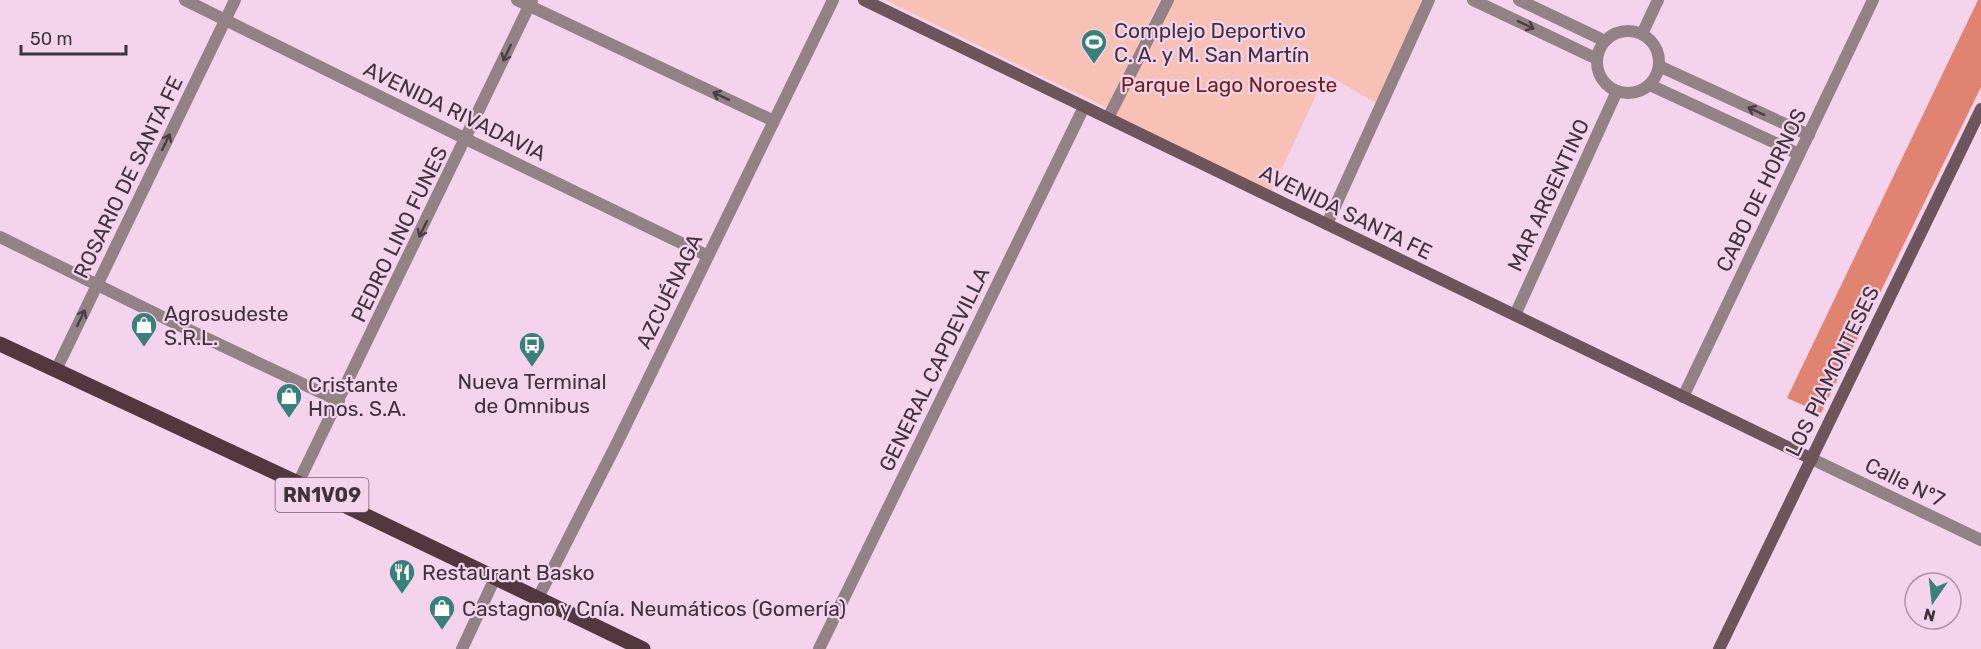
<svg xmlns="http://www.w3.org/2000/svg" width="1981" height="649" font-family="Rubik,sans-serif">
	<style>
		.green { fill: #f7c1b5 }
		.forest { fill: #e08371 }
		.lines { fill: none; stroke-linecap: round; stroke-linejoin: round }
		.street { stroke: #938185; stroke-width: 12 }
		.secondary { stroke: #6e555b; stroke-width: 12 }
		.primary { stroke: #53373e; stroke-width: 15 }
		.oneway { stroke: #4c3e47 }
		.labels { text-anchor: middle; dominant-baseline: central; stroke-width: 4.5; stroke-linejoin: round; paint-order: stroke }
		.shield { fill: #f4d3ed; stroke: #756271; stroke-width: 1.5 }
		.shield-label { font-size: 20px; font-weight: bold; fill: #3f323c }
		.poi-label { font-size: 21px; fill: #3f323c; stroke: #f4d3ed; text-anchor: start }
		.park-label { font-size: 21px; fill: #742114; stroke: #f4d3ed }
		.street-label { font-size: 21px; fill: #3f323c; stroke: #f4d3ed }
	</style>
	<rect width="100%" height="100%" fill="#f4d3ed"/>
	<!-- green -->
	<g class="green">
		<polygon points="885,0 1160,0 1107,108"/>
		<polygon points="1168,0 1429,0 1381,106 1326,74 1269,196 1108,118"/>
	</g>
	<!-- forest -->
	<polygon class="forest" points="1978,0 1981,0 1981,87 1821,413 1787,398"/>
	<g class="lines">
		<!-- street -->
		<g class="street">
			<polyline points="185,0 466,139 708,256"/>
			<polyline points="517,0 774,121"/>
			<polyline points="1473,0 1597,59"/>
			<polyline points="1519,0 1605,41"/>
			<circle cx="1628" cy="62" r="31"/>
			<polyline points="1642,34 1658,0"/>
			<polyline points="1659,66 1809,135"/>
			<polyline points="1650,85 1799,154"/>
			<polyline points="1108,118 1168,0"/>
			<polyline points="1327,224 1429,0"/>
			<polyline points="0,237 191,331 339,401"/>
			<polyline points="1515,315 1617,91"/>
			<polyline points="56,370 235,0"/>
			<polyline points="1683,397 1873,0"/>
			<polyline points="1812,459 1981,540"/>
			<polyline points="298,483 532,0"/>
			<polyline points="538,598 618,441 833,0"/>
			<polyline points="462,649 495,578"/>
			<polyline points="819,649 1084,107"/>
		</g>
		<!-- secondary -->
		<g class="secondary">
			<polyline points="864,0 1812,459"/>
			<polyline points="1719,649 1981,109"/>
		</g>
		<!-- primary -->
		<polyline class="primary" points="0,344 298,483 643,649"/>
	</g>
	<!-- one-way arrows -->
	<defs><path id="oneway-shaft" d="M-6 0H5M1.5-3L5.5 0L1.5 3" fill="none" stroke-width="1.6" stroke-linecap="round" stroke-linejoin="round" transform="scale(1.5)"/></defs>
	<g class="oneway">
		<use href="#oneway-shaft" transform="translate(1526 25) rotate(26)"/>
		<use href="#oneway-shaft" transform="translate(507 53) rotate(115)"/>
		<use href="#oneway-shaft" transform="translate(721 96) rotate(-155)"/>
		<use href="#oneway-shaft" transform="translate(1756 111) rotate(-155)"/>
		<use href="#oneway-shaft" transform="translate(166 142) rotate(-64)"/>
		<use href="#oneway-shaft" transform="translate(423 229) rotate(116)"/>
		<use href="#oneway-shaft" transform="translate(81 318) rotate(-64)"/>
	</g>
	<!-- icons -->
	<defs>
		<g id="stadium-pin" transform="scale(1.35)"><path d="M0 17L-7.5 6A9.5 9.5 0 1 1 7.5 6Z" fill="#38807a" stroke="#f4d3ed"/><path d="M0-5a6.5 5 0 1 0 0 10a6.5 5 0 1 0 0-10ZM-3.5-1.8h7v3.6h-7Z" fill="#fff"/></g>
		<g id="shop-pin" transform="scale(1.35)"><path d="M0 17L-7.5 6A9.5 9.5 0 1 1 7.5 6Z" fill="#38807a" stroke="#f4d3ed"/><path d="M-5-2.5h2.3a2.7 3.5 0 0 1 5.4 0H5L5.5 6h-11ZM-1.5-2.5h3a1.5 2.3 0 0 0-3 0Z" fill="#fff"/></g>
		<g id="bus-pin" transform="scale(1.35)"><path d="M0 17L-7.5 6A9.5 9.5 0 1 1 7.5 6Z" fill="#38807a" stroke="#f4d3ed"/><path d="M-5-6H5V4H4V6H2V4H-2V6H-4V4H-5ZM-3.5-4V0h7V-4ZM-3.5 1.2v1.5H-2V1.2ZM2 1.2v1.5H3.5V1.2Z" fill="#fff"/></g>
		<g id="restaurant-pin" transform="scale(1.35)"><path d="M0 17L-7.5 6A9.5 9.5 0 1 1 7.5 6Z" fill="#38807a" stroke="#f4d3ed"/><path d="M-5-6h1v4h1v-4h1v4h1v-4h1v5L-1.5 .5V6h-2V.5L-5-1ZM5-6V6H3V1.5H1.5Q1.5-4 5-6Z" fill="#fff"/></g>
	</defs>
	<g fill-rule="evenodd">
		<use href="#stadium-pin" x="1094" y="42"/>
		<use href="#shop-pin" x="144" y="325"/>
		<use href="#bus-pin" x="532" y="345"/>
		<use href="#shop-pin" x="289" y="396"/>
		<use href="#restaurant-pin" x="402" y="572"/>
		<use href="#shop-pin" x="442" y="608"/>
	</g>
	<g class="labels">
		<!-- shield labels -->
		<rect class="shield" x="275.5" y="478" width="93" height="34" rx="4.5"/>
		<g class="shield-label">
			<text x="322" y="495">RN1V09</text>
		</g>
		<!-- poi labels -->
		<g class="poi-label">
			<text x="1114" y="30">Complejo Deportivo<tspan x="1114" dy="24">C. A. y M. San Martín</tspan></text>
			<text x="164" y="313">Agrosudeste<tspan x="164" dy="24">S.R.L.</tspan></text>
			<text x="532" y="381" text-anchor="middle">Nueva Terminal<tspan x="532" dy="24">de Omnibus</tspan></text>
			<text x="308" y="384">Cristante<tspan x="308" dy="24">Hnos. S.A.</tspan></text>
			<text x="422" y="572">Restaurant Basko</text>
			<text x="462" y="608">Castagno y Cnía. Neumáticos (Gomería)</text>
		</g>
		<!-- park labels -->
		<g class="park-label">
			<text x="1229" y="84">Parque Lago Noroeste</text>
		</g>
		<!-- street labels -->
		<g class="street-label">
			<text transform="translate(455 111) rotate(26)">AVENIDA RIVADAVIA</text>
			<text transform="translate(128 177) rotate(-64)">ROSARIO DE SANTA FE</text>
			<text transform="translate(1761 190) rotate(-64)">CABO DE HORNOS</text>
			<text transform="translate(1548 195) rotate(-65)">MAR ARGENTINO</text>
			<text transform="translate(1346 212) rotate(26)">AVENIDA SANTA FE</text>
			<text transform="translate(399 234) rotate(-64)">PEDRO LINO FUNES</text>
			<text transform="translate(669 291) rotate(-64)">AZCUÉNAGA</text>
			<text transform="translate(934 369) rotate(-64)">GENERAL CAPDEVILLA</text>
			<text transform="translate(1832 371) rotate(-64)">LOS PIAMONTESES</text>
			<text transform="translate(1905 482) rotate(26)">Calle Nº7</text>
		</g>
	</g>
	<!-- north arrow -->
	<g transform="translate(1933 601) rotate(194)"><circle r="28" fill="#f4d3ed" stroke="#ac93a6" stroke-width="1.5"/>
	<path d="M0-4.5L10 22L0 15L-10 22Z" fill="#38807a"/>
	<text y="-9" font-size="16" font-weight="bold" text-anchor="middle" fill="#3f323c">N</text>
	</g>
	<!-- scale -->
	<path d="M21 45v9h105v-9" fill="none" stroke="#3f323c" stroke-width="3"/>
	<text x="30" y="45" font-size="18" fill="#3f323c" stroke="#f4d3ed" stroke-width="4.5" paint-order="stroke">50 m</text>
</svg>
